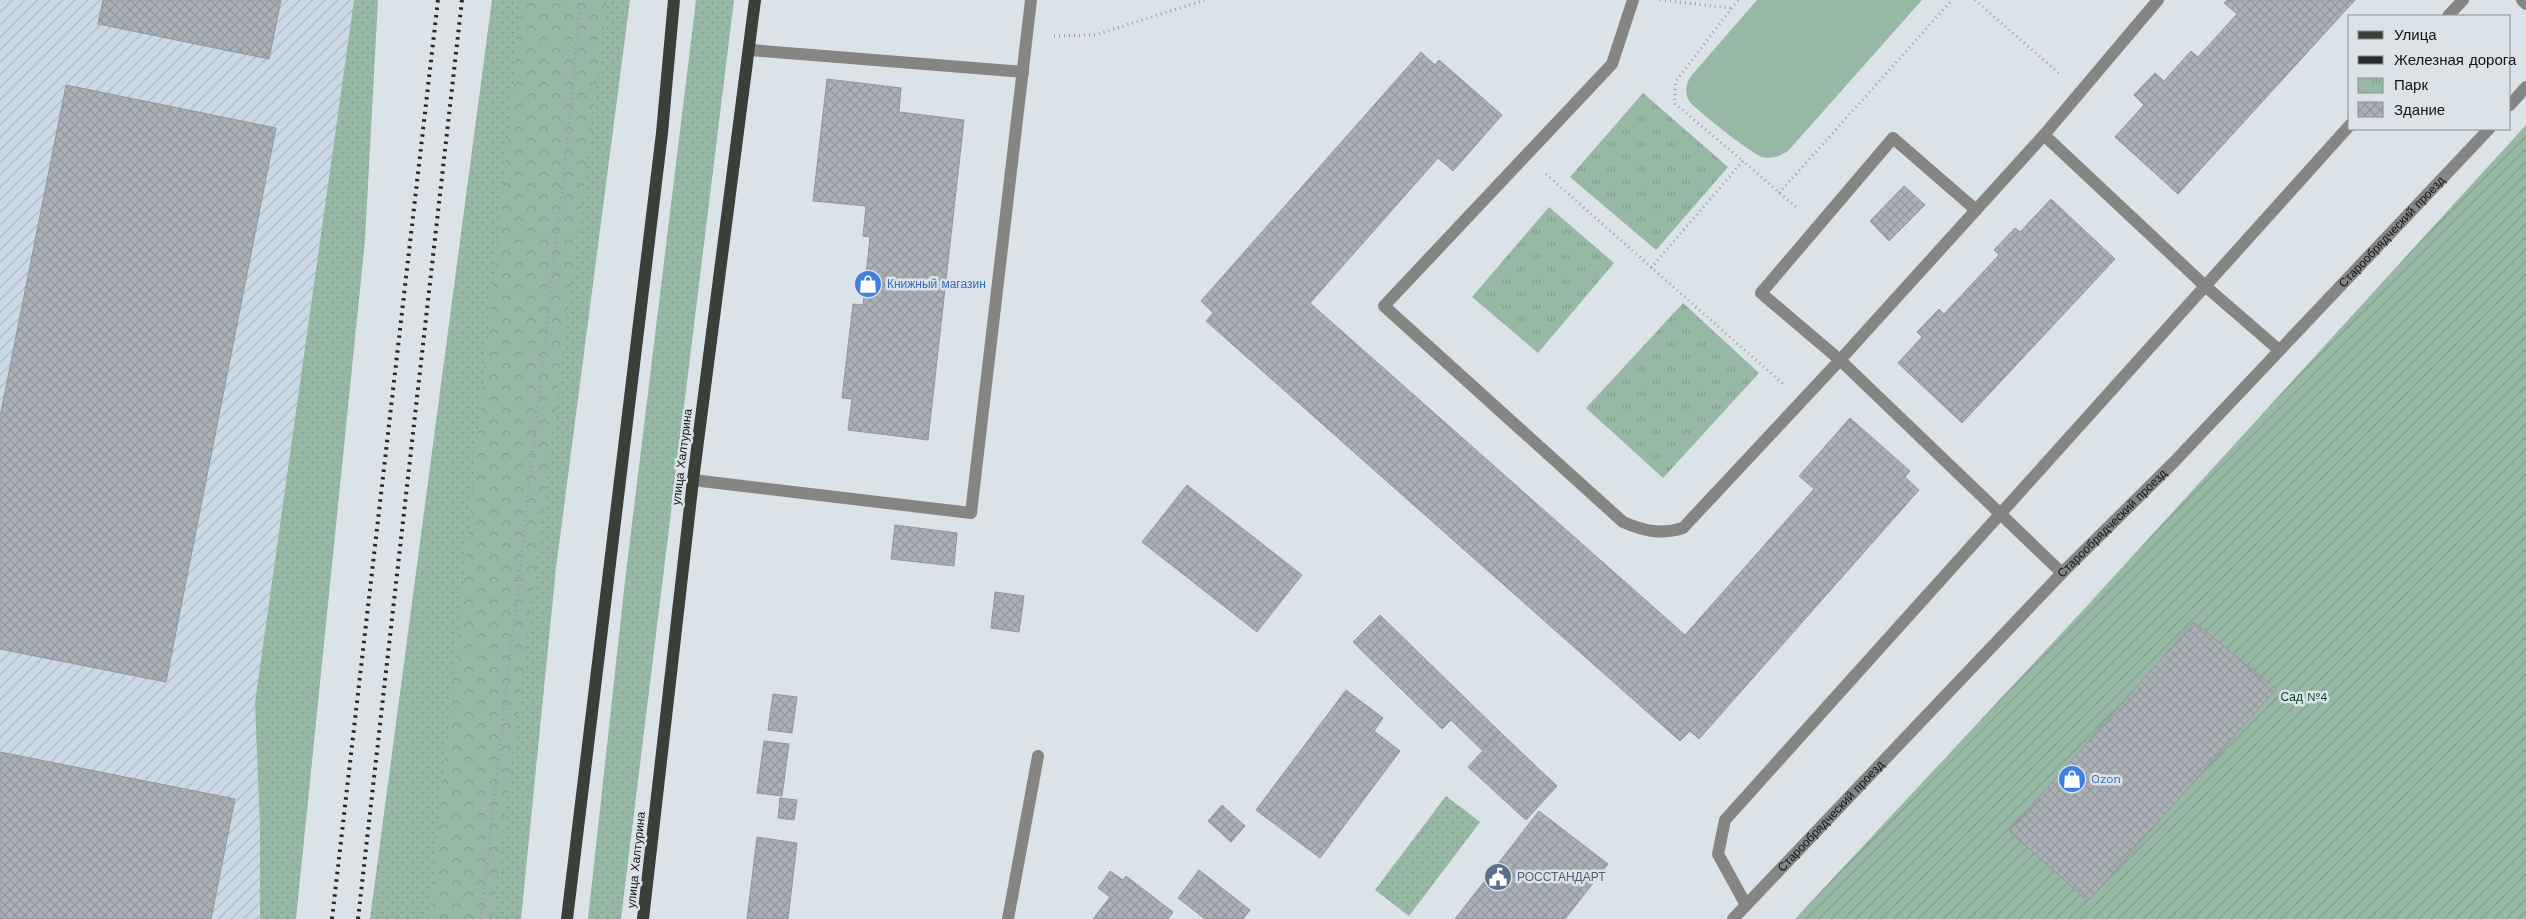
<svg xmlns="http://www.w3.org/2000/svg" width="2526" height="919" font-family="'Work Sans',sans-serif">
	<style>
		.industrial { fill: url(#industrial-furrows) }
		.grass { fill: url(#grass-dots) }
		.forest { fill: url(#forest-crowns) }
		.park { fill: url(#park-tufts) }
		.garden { fill: url(#garden-furrows) }
		.pitch { fill: #97b8a4 }
		.building { fill: url(#building-cross-hatch); stroke: #91989d }
		.lines { fill: none; stroke-linecap: round; stroke-linejoin: round }
		.path { stroke: #989ea3; stroke-width: 3; stroke-dasharray: 1 4; stroke-linecap: butt }
		.minor { stroke: #858683; stroke-width: 12 }
		.major { stroke: #3c3e38; stroke-width: 12 }
		.rail { stroke: #26282b; stroke-width: 4; stroke-dasharray: 2.5 5; stroke-linecap: butt }
		.labels { text-anchor: middle; dominant-baseline: central; stroke-width: 5; stroke-linejoin: round; paint-order: stroke }
		.street-label { font-size: 12px; fill: #111315; stroke: #dbe2e8 }
		.shop-label { font-size: 12px; fill: #366cbe; stroke: #dbe2e8; text-anchor: start }
		.park-label { font-size: 12px; fill: #003f24; stroke: #dbe2e8 }
		.service-label { font-size: 12px; fill: #4e5e75; stroke: #dbe2e8; text-anchor: start }
	</style>
	<defs>
		<pattern id="industrial-furrows" width="10" height="10" patternUnits="userSpaceOnUse" patternTransform="scale(1.25)"><rect width="10" height="10" fill="#cbd9e4"/><path d="M-1 1l2-2M0 10L10 0M9 11l2-2" fill="none" stroke="#adb9c3"/></pattern>
		<pattern id="grass-dots" width="8" height="8" patternUnits="userSpaceOnUse" patternTransform="scale(1.25)"><rect width="8" height="8" fill="#97b8a4"/><path d="M2 2h.1M6 6h.1" fill="none" stroke="#819d8c" stroke-width="1.8" stroke-linecap="round"/></pattern>
		<pattern id="forest-crowns" width="20" height="18" patternUnits="userSpaceOnUse" patternTransform="scale(1.25)"><rect width="20" height="18" fill="#97b8a4"/><path d="M2 6a3 3 0 1 1 6 0M12 15a3 3 0 1 1 6 0" fill="none" stroke="#819d8c"/></pattern>
		<pattern id="park-tufts" width="24" height="20" patternUnits="userSpaceOnUse" patternTransform="scale(1.25)"><rect width="24" height="20" fill="#97b8a4"/><path d="M3 7l-1-3M5 7V3M7 7l1-3M15 17l-1-3M17 17v-4M19 17l1-3" fill="none" stroke="#819d8c"/></pattern>
		<pattern id="garden-furrows" width="10" height="10" patternUnits="userSpaceOnUse" patternTransform="scale(1.25)"><rect width="10" height="10" fill="#97b8a4"/><path d="M-1 1l2-2M0 10L10 0M9 11l2-2" fill="none" stroke="#819d8c"/></pattern>
		<pattern id="building-cross-hatch" width="8" height="8" patternUnits="userSpaceOnUse" patternTransform="scale(1.25)"><rect width="8" height="8" fill="#a9b0b6"/><path d="M0 0l8 8M0 8l8-8" fill="none" stroke="#90969c"/></pattern>
	</defs>
	<rect width="100%" height="100%" fill="#dbe2e8"/>
	<!-- industrial -->
	<polygon class="industrial" points="0,0 354,0 255,702 260,830 260,919 0,919"/>
	<!-- grass -->
	<g class="grass">
		<polygon points="354,0 378,0 365,240 296,919 260,919 260,830 255,702"/>
		<polygon points="492,0 630,0 556,568 521,919 370,919"/>
		<polygon points="696,0 734,0 621,919 588,919 625,581"/>
		<polygon points="1446,796 1480,822 1409,916 1375,890"/>
	</g>
	<!-- forest -->
	<polygon class="forest" points="522,0 607,0 492,919 429,919"/>
	<!-- park -->
	<g class="park">
		<polygon points="1643,93 1728,167 1656,250 1570,177"/>
		<polygon points="1549,207 1614,263 1538,353 1472,297"/>
		<polygon points="1683,303 1759,373 1663,478 1586,408"/>
	</g>
	<!-- garden -->
	<polygon class="garden" points="2526,125 2526,919 1795,919 2086,607"/>
	<!-- pitch -->
	<path class="pitch" d="M1757 0H1922L1788 151C1780 156 1772 159 1762 157 1752 154 1696 110 1689 101 1684 92 1686 84 1691 76Z"/>
	<!-- building -->
	<g class="building">
		<polygon points="103,0 281,0 269,59 98,24"/>
		<polygon points="2227,0 2355,0 2178,194 2115,137 2144,105 2134,95 2155,73 2164,81 2191,51 2198,57 2237,14 2224,3"/>
		<polygon points="1421,52 1435,65 1439,60 1502,115 1453,171 1438,158 1310,303 1685,635 1814,489 1799,476 1850,418 1910,471 1905,477 1919,490 1699,739 1690,731 1680,741 1206,321 1213,313 1201,301"/>
		<polygon points="827,79 901,88 899,112 964,120 928,440 848,430 852,399 842,398 853,304 863,305 870,237 863,236 866,206 813,201"/>
		<polygon points="66,85 276,128 166,682 0,649 0,417"/>
		<polygon points="1904,186 1925,205 1889,241 1870,221"/>
		<polygon points="2051,199 2115,259 1962,423 1898,363 1922,337 1917,332 1939,309 1944,314 1999,255 1994,250 2015,228 2020,232"/>
		<polygon points="1187,485 1302,575 1257,632 1142,542"/>
		<polygon points="895,525 957,533 954,566 891,559"/>
		<polygon points="995,592 1024,596 1019,632 991,628"/>
		<polygon points="1380,615 1500,732 1483,751 1451,720 1442,729 1353,642"/>
		<polygon points="2194,622 2276,689 2088,901 2009,831"/>
		<polygon points="1346,690 1383,718 1374,731 1400,751 1320,858 1256,810"/>
		<polygon points="773,694 797,697 792,733 768,730"/>
		<polygon points="1500,732 1557,786 1526,820 1468,767"/>
		<polygon points="764,741 789,744 782,796 757,793"/>
		<polygon points="0,752 235,799 211,919 0,919"/>
		<polygon points="780,798 797,800 794,820 778,818"/>
		<polygon points="1222,805 1245,826 1231,842 1208,821"/>
		<polygon points="1539,811 1608,864 1565,919 1455,919"/>
		<polygon points="757,837 797,843 788,919 747,919"/>
		<polygon points="1199,870 1250,910 1243,919 1205,919 1178,898"/>
		<polygon points="1110,871 1123,880 1126,876 1173,912 1168,919 1093,919 1110,897 1098,888"/>
	</g>
	<g class="lines">
		<!-- path -->
		<g class="path">
			<polyline points="1660,0 1731,8"/>
			<polyline points="1738,0 1676,81 1674,103 1743,161"/>
			<polyline points="1975,0 2061,75"/>
			<polyline points="1054,36 1095,35 1205,0"/>
			<polyline points="1546,174 1783,384"/>
			<polyline points="1779,193 1952,0"/>
			<polyline points="1651,268 1743,161 1797,208"/>
			<polyline points="481,919 572,97 580,0"/>
		</g>
		<!-- minor -->
		<g class="minor">
			<path d="M1633 0 1612 64 1384 306 1623 522C1644 531 1661 535 1683 528L1840 360 2044 135 2158 0"/>
			<polyline points="2522,0 2526,4"/>
			<polyline points="2448,16 2463,0"/>
			<polyline points="750,50 1023,72"/>
			<polyline points="2510,105 2526,87"/>
			<polyline points="2044,135 2204,285 2279,350"/>
			<polyline points="1976,210 1893,138 1761,293 1840,360 2062,573"/>
			<polyline points="693,480 971,513 1031,0"/>
			<polyline points="1746,905 1718,854 1725,820 2350,125"/>
			<polyline points="1008,919 1038,756"/>
			<path id="s1" d="M1733 919 2062 573 2174 462 2489 129"/>
		</g>
		<!-- major -->
		<g class="major">
			<polyline points="567,919 662,133 674,0"/>
			<polyline points="643,919 693,480 755,0"/>
		</g>
		<!-- rail -->
		<g class="rail">
			<polyline points="332,919 438,0"/>
			<polyline points="358,919 462,0"/>
		</g>
	</g>
	<!-- icons -->
	<defs>
		<g id="shop-disc" transform="scale(1.4375)"><circle r="9.5" fill="#3f7fe0" stroke="#dbe2e8"/><path d="M-5-2.5h2.3a2.7 3.5 0 0 1 5.4 0H5L5.5 6h-11ZM-1.5-2.5h3a1.5 2.3 0 0 0-3 0Z" fill="#fff"/></g>
		<g id="civic-disc" transform="scale(1.4375)"><circle r="9.5" fill="#5c6f8a" stroke="#dbe2e8"/><path d="M-.6-6.5H3V-4.5H.6V-3L4-1V1h2V6H-6V1h2V-1L-.6-3ZM-1.2 2.5V6h2.4V2.5Z" fill="#fff"/></g>
	</defs>
	<g fill-rule="evenodd">
		<use href="#shop-disc" x="868" y="284"/>
		<use href="#shop-disc" x="2072" y="779"/>
		<use href="#civic-disc" x="1498" y="877"/>
	</g>
	<g class="labels">
		<!-- street labels -->
		<g class="street-label">
			<text stroke="none"><textPath href="#s1" startOffset="952">Старообрядческий проезд</textPath></text>
			<text transform="translate(682 457) rotate(-83)">улица Халтурина</text>
			<text stroke="none"><textPath href="#s1" startOffset="548">Старообрядческий проезд</textPath></text>
			<text stroke="none"><textPath href="#s1" startOffset="142">Старообрядческий проезд</textPath></text>
			<text transform="translate(636 860) rotate(-84)">улица Халтурина</text>
		</g>
		<!-- shop labels -->
		<g class="shop-label">
			<text x="887" y="284">Книжный магазин</text>
			<text x="2091" y="779">Ozon</text>
		</g>
		<!-- park labels -->
		<g class="park-label">
			<text x="2304" y="697">Сад №4</text>
		</g>
		<!-- service labels -->
		<g class="service-label">
			<text x="1517" y="877">РОССТАНДАРТ</text>
		</g>
	</g>
	<!-- legend -->
	<rect x="2348" y="15" width="162" height="115" fill="#dbe2e8" stroke="#8a8f94"/>
	<rect x="2358" y="31" width="25" height="8" fill="#3c3e38" stroke="#8a8f94"/>
	<text x="2394" y="40" font-size="15" fill="#111315">Улица</text>
	<rect x="2358" y="56" width="25" height="8" fill="#26282b" stroke="#8a8f94"/>
	<text x="2394" y="65" font-size="15" fill="#111315">Железная дорога</text>
	<rect x="2358" y="78" width="25" height="15" fill="url(#park-tufts)" stroke="#8a8f94"/>
	<text x="2394" y="90" font-size="15" fill="#111315">Парк</text>
	<rect x="2358" y="102" width="25" height="15" fill="url(#building-cross-hatch)" stroke="#8a8f94"/>
	<text x="2394" y="115" font-size="15" fill="#111315">Здание</text>
</svg>
